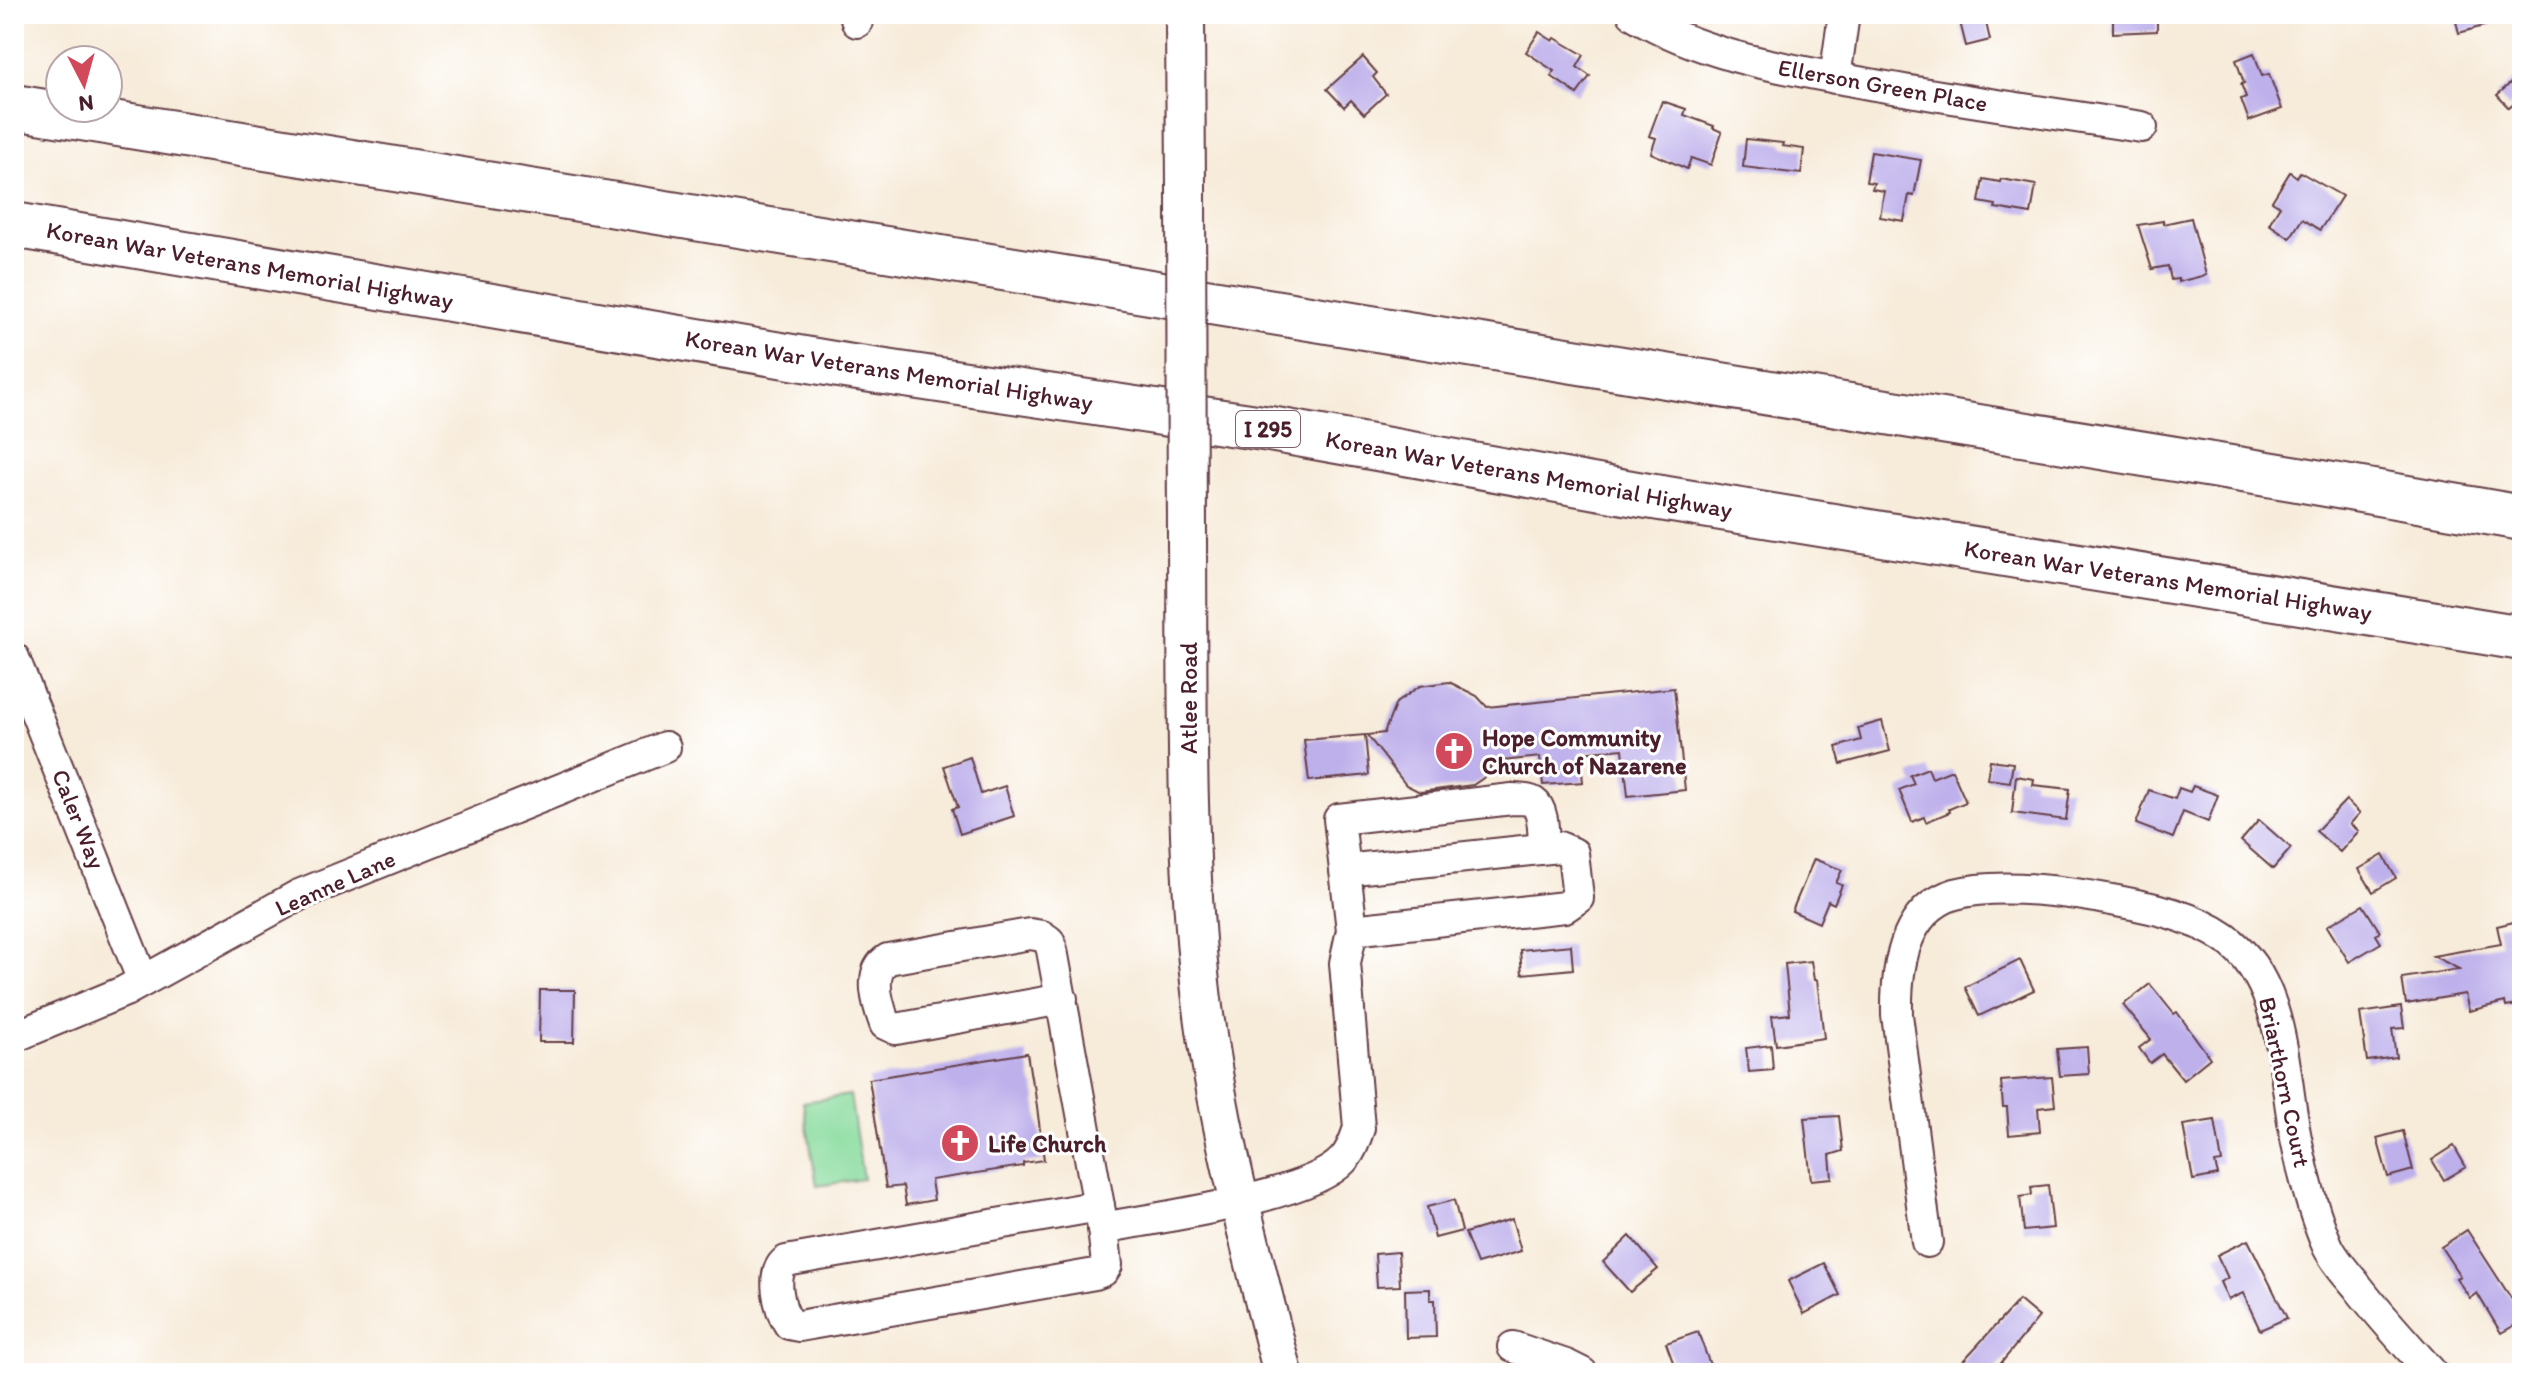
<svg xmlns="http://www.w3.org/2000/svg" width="2536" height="1387" font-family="Itim,sans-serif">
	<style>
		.green { fill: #87db9d; stroke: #687d64; stroke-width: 2 }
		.building { fill: #beb0eb }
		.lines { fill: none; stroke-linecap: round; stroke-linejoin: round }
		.minor-casing { stroke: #643e45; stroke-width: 34 }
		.major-casing { stroke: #643e45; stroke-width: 42 }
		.highway-casing { stroke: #643e45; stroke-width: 48 }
		.minor { stroke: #fff; stroke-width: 30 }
		.major { stroke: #fff; stroke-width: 38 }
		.highway { stroke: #fff; stroke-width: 44 }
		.major-bridge-casing { stroke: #643e45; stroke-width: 42; stroke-linecap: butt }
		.major-bridge { stroke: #fff; stroke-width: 38 }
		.labels { text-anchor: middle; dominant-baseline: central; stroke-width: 6; stroke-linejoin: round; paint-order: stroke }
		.shield { fill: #fff; stroke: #80626b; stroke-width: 2 }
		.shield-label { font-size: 22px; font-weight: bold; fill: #4a1f2b }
		.street-label { font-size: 24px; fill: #4a1f2b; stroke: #fff }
		.poi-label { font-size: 24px; font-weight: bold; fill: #4a1f2b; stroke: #fff; text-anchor: start }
	</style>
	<rect width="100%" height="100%" fill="#fff"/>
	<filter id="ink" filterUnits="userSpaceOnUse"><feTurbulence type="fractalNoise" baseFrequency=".0125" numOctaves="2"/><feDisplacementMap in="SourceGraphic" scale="16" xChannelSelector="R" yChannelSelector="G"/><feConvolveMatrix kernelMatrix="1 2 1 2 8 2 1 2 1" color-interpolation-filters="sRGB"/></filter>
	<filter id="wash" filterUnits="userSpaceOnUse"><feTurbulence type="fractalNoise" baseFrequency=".006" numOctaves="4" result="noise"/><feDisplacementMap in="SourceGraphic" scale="32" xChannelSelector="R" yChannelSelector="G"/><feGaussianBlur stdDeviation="1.8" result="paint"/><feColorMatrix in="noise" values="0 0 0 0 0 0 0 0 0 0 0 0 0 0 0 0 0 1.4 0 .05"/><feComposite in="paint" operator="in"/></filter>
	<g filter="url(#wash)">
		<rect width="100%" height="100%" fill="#f7ebd9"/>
		<!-- green -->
		<polygon class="green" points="850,1095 863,1179 817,1186 803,1102"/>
		<g id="blocks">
			<!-- building -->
			<g class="building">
				<polygon points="1958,14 1984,14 1990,40 1966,46"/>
				<polygon points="2113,14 2157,14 2157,31 2113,33"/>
				<polygon points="2454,14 2507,14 2508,19 2459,33"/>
				<polygon points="1539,32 1553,41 1555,38 1584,55 1577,67 1590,76 1577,94 1551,76 1554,71 1526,52"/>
				<polygon points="2254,53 2262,76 2269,74 2282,109 2249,121 2241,99 2246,97 2241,84 2244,83 2236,60"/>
				<polygon points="1363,57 1377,73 1373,77 1386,94 1364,114 1351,100 1344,107 1327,89"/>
				<polygon points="2522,73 2522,97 2509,108 2497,95"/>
				<polygon points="1662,101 1686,109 1684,115 1714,126 1713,128 1722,132 1711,165 1691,158 1687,169 1651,153 1656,138 1649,136"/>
				<polygon points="1746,139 1783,143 1782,146 1804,149 1801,174 1743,167"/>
				<polygon points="1871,152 1921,160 1914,196 1909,195 1904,221 1880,217 1884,191 1872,189 1874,183 1866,182"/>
				<polygon points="2290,172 2297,177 2300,172 2342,196 2320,230 2302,219 2290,238 2269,224 2280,206 2272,201"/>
				<polygon points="1983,179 2000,182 2001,179 2036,185 2031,214 1995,208 1996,205 1979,202"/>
				<polygon points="2191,218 2206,275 2178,282 2178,279 2171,280 2168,266 2152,269 2138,225 2163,221 2163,224"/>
				<polygon points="1449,682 1477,696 1487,707 1674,688 1685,790 1628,796 1623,749 1580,753 1583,782 1543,785 1540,757 1493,762 1486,776 1473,785 1420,792 1406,785 1367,735 1384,733 1396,703 1420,686"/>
				<polygon points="1882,721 1890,751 1841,764 1836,747 1861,740 1858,728"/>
				<polygon points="1365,735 1369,775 1309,781 1304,740"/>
				<polygon points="970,757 981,794 1005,786 1014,816 960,834 952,809 958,807 944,766"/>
				<polygon points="1990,760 2013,763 2010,782 1987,779"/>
				<polygon points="1928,768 1932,778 1952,770 1966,802 1949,809 1950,812 1926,822 1924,817 1912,822 1899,790 1914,784 1910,775"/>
				<polygon points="2016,776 2034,779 2033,785 2070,789 2066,820 2012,813"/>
				<polygon points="2193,786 2218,795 2208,822 2183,812 2173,838 2136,824 2149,790 2175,799 2179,788 2190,792"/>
				<polygon points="2346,800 2360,813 2350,824 2359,831 2340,852 2316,831"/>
				<polygon points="2259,820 2291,848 2273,869 2241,841"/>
				<polygon points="2383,855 2396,878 2373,892 2359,869"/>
				<polygon points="1814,859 1842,870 1836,883 1842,885 1834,904 1828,901 1819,923 1792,911"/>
				<polygon points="2363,905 2380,932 2376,935 2381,943 2349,962 2327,926"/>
				<polygon points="2518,921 2522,940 2522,1004 2506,1007 2505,1002 2469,1011 2465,994 2406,1004 2402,978 2459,969 2433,956 2501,944 2497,926"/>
				<polygon points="1571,945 1573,969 1522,974 1520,950"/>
				<polygon points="2020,960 2034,990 1979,1016 1965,987"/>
				<polygon points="1811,961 1814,980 1817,980 1824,1038 1776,1045 1772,1016 1790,1014 1785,964"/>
				<polygon points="2150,984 2174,1014 2177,1012 2210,1058 2183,1080 2162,1054 2150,1063 2139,1048 2151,1039 2123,1005"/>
				<polygon points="540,990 575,990 574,1042 539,1042"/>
				<polygon points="2401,1007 2404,1028 2392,1029 2396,1057 2367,1061 2360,1013"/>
				<polygon points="1771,1045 1773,1070 1749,1072 1746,1048"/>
				<polygon points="2087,1047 2089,1074 2060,1076 2057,1049"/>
				<polygon points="1027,1053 1032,1084 1034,1085 1044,1160 1023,1163 1023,1166 931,1180 934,1200 906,1205 903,1186 886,1188 869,1079"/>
				<polygon points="2052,1077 2055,1106 2038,1108 2040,1132 2009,1135 2007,1107 2003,1107 2001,1081"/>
				<polygon points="1839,1116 1843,1151 1830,1155 1832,1178 1811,1180 1804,1118"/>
				<polygon points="2215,1120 2222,1162 2215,1163 2218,1175 2193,1180 2183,1125"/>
				<polygon points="2403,1131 2413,1170 2388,1177 2377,1138"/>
				<polygon points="2454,1146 2466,1167 2444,1180 2432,1160"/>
				<polygon points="2048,1185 2053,1228 2024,1231 2020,1197 2032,1195 2031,1187"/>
				<polygon points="1454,1200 1462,1231 1435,1238 1427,1207"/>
				<polygon points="1512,1219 1521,1251 1477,1264 1465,1233"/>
				<polygon points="2467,1230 2522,1315 2522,1321 2501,1333 2477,1293 2470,1298 2456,1278 2460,1276 2441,1247"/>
				<polygon points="1630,1236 1658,1269 1630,1292 1603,1262"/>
				<polygon points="2248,1240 2287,1318 2260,1330 2243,1293 2228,1300 2220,1282 2228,1278 2217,1255"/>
				<polygon points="1398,1252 1400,1286 1377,1287 1375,1254"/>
				<polygon points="1824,1263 1840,1295 1804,1314 1788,1281"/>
				<polygon points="1430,1289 1430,1300 1435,1300 1436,1337 1406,1338 1405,1290"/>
				<polygon points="2019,1300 2039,1317 1993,1373 1974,1373 1962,1362"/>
				<polygon points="1698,1332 1713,1373 1677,1373 1666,1343"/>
			</g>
		</g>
	</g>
	<g filter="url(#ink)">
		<use href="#blocks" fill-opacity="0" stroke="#643e45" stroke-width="2"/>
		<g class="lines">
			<!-- minor casing -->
			<g class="minor-casing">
				<g id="minor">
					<polyline points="855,14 857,22"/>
					<path d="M1633 14C1701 55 1776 67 1853 81 1949 99 2046 112 2142 127"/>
					<polyline points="1835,78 1844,14"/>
					<polyline points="14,658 143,981"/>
					<polyline points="1345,870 1559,847 1573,853 1578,898 1565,907 1352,930"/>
					<path d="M1062 999 896 1029 885 1024C878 1005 867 972 888 959L1030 934 1042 936 1049 941 1052 950 1103 1228C1155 1218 1310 1197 1343 1160 1352 1151 1355 1139 1359 1128L1345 963 1352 930 1339 819 1512 799C1518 799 1528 799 1533 802 1545 810 1543 836 1544 848"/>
					<polyline points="14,1037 125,991 299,895 665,747"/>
					<path d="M1099 1206 786 1261C770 1273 779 1309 789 1324L799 1326 1095 1274 1103 1271 1107 1265 1103 1228"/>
					<path d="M1927 1242 1897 1015C1896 969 1903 910 1955 894 1999 882 2072 892 2117 901 2154 908 2193 916 2225 938 2287 982 2282 1075 2297 1143 2304 1177 2314 1215 2328 1247 2335 1261 2347 1274 2357 1286 2380 1316 2406 1344 2432 1373"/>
					<polyline points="1513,1347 1566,1365 1582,1373"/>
				</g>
			</g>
			<!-- major casing -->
			<g class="major-casing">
				<g id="major">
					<polyline points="1185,14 1186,189"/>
					<path d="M1187 543C1188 683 1185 823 1198 963 1211 1102 1248 1238 1283 1373"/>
				</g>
			</g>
			<!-- highway casing -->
			<g class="highway-casing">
				<g id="highway">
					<polyline points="14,107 2292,478 2522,518"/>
					<polyline points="14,225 845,366 1270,429 1642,495 2522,638"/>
				</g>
			</g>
			<!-- minor -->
			<use href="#minor" class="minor"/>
			<!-- major -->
			<use href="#major" class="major"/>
			<!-- highway -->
			<use href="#highway" class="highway"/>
			<!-- major-bridge casing -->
			<g class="major-bridge-casing">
				<polyline id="major-bridge" points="1186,189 1187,543"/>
			</g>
			<!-- major-bridge -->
			<use href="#major-bridge" class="major-bridge"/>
		</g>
	</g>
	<!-- icons -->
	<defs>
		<g id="church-disc" transform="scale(2)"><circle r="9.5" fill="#d1495b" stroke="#fff"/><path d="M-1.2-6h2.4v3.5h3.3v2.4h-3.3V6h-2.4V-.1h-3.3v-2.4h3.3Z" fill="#fff"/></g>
	</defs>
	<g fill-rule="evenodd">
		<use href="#church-disc" x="1454" y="751"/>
		<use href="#church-disc" x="960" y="1143"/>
	</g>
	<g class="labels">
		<!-- shield labels -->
		<rect class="shield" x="1236" y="411" width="64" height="36" rx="6"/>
		<g class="shield-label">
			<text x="1268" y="429">I 295</text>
		</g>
		<!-- street labels -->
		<g class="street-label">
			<text transform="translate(1883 85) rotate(10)">Ellerson Green Place</text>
			<text transform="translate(250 265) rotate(10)">Korean War Veterans Memorial Highway</text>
			<text transform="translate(889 370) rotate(9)">Korean War Veterans Memorial Highway</text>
			<text transform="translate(1529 474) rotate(10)">Korean War Veterans Memorial Highway</text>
			<text transform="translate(2168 580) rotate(9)">Korean War Veterans Memorial Highway</text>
			<text transform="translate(1188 698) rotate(-90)">Atlee Road</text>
			<text transform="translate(79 819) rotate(68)">Caler Way</text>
			<text transform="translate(335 883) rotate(-24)">Leanne Lane</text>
			<text transform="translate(2285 1082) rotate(78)">Briarthorn Court</text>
		</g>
		<!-- poi labels -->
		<g class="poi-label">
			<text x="1482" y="737">Hope Community<tspan x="1482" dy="28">Church of Nazarene</tspan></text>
			<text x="988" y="1143">Life Church</text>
		</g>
	</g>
	<!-- margin -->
	<rect width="2536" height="1387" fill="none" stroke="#fff" stroke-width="48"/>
	<!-- north arrow -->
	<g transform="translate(84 84) rotate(174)"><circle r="38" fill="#ffffff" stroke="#b7a5aa" stroke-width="2"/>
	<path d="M0-6L14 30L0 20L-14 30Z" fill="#d1495b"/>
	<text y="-12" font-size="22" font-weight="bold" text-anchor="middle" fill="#4a1f2b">N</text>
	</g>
</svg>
